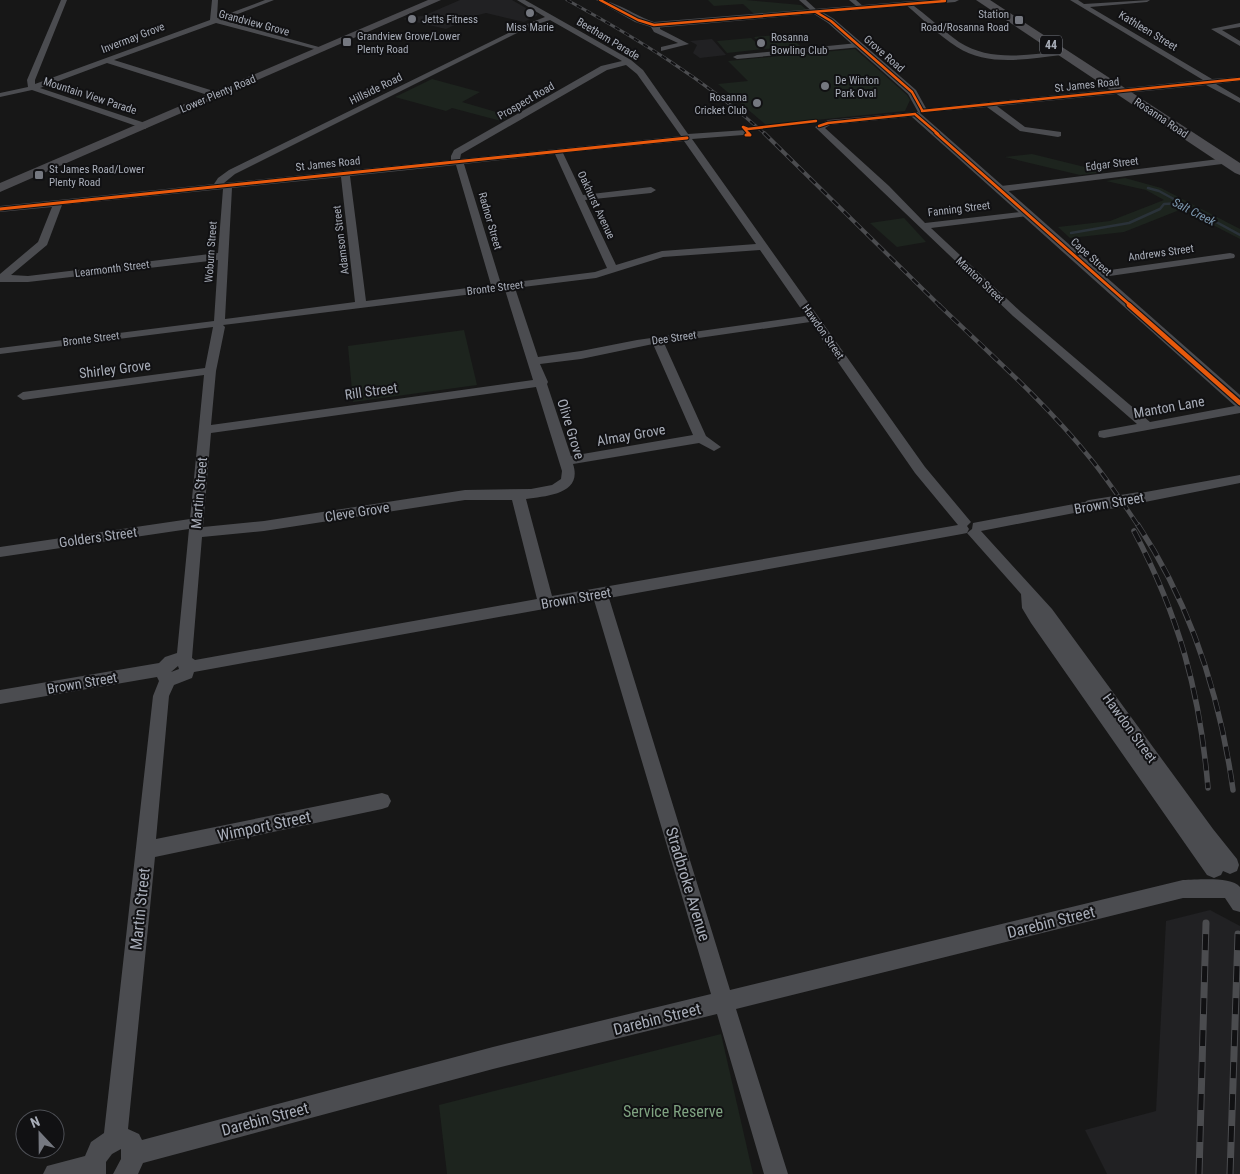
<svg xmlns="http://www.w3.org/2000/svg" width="1240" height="1174" font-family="'Roboto Condensed',sans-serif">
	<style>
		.built { fill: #212123 }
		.green { fill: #1d241e }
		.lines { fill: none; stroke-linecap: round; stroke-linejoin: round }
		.stream { stroke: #2a3239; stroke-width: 2.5 }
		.minor { fill: #4b4c50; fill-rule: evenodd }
		.tertiary { fill: #4b4c50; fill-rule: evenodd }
		.secondary { fill: #4a4a4e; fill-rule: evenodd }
		.trunk { fill: #4e4e52; fill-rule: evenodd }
		.rail-far4-casing { stroke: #4b4c4f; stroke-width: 3 }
		.rail-far3-casing { stroke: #4b4c4f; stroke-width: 4 }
		.rail-far2-casing { stroke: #4b4c4f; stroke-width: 4.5 }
		.rail-far1-casing { stroke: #4b4c4f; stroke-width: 5.5 }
		.rail-casing { stroke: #4b4c4f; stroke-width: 7 }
		.rail-far4 { stroke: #111113; stroke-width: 2; stroke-dasharray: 5.5; stroke-linecap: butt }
		.rail-far3 { stroke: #111113; stroke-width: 2.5; stroke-dasharray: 8; stroke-linecap: butt }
		.rail-far2 { stroke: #111113; stroke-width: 3; stroke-dasharray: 9; stroke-linecap: butt }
		.rail-far1 { stroke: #111113; stroke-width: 4; stroke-dasharray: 12; stroke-linecap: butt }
		.rail { stroke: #111113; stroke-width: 5; stroke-dasharray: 16; stroke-linecap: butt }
		.minor-bridge { stroke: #4b4c50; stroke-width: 12 }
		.cycleway-far2-casing { stroke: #111113; stroke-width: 4.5 }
		.cycleway-far1-casing { stroke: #111113; stroke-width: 5 }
		.cycleway-casing { stroke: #111113; stroke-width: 7 }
		.cycleway-far2 { stroke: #e8590c; stroke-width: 2.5 }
		.cycleway-far1 { stroke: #e8590c; stroke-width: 3 }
		.cycleway { stroke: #e8590c; stroke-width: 4.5 }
		.poi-dot { fill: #757880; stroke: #111113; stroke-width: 2 }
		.labels { text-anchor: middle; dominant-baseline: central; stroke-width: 4; stroke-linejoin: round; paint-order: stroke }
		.far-poi-label { font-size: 11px; fill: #a8adb8; stroke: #111113; text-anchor: start }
		.far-street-label { font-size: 11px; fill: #a8adb8; stroke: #111113 }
		.shield { fill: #111113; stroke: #7b7e86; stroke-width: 1 }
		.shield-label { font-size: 12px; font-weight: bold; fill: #a8adb8 }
		.far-water-label { font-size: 12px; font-style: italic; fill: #7f9bb3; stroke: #111113 }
		.street-label { font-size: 14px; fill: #a8adb8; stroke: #111113 }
		.near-street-label { font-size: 16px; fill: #a8adb8; stroke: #111113 }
		.near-park-label { font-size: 16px; fill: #7fa381; stroke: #111113 }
	</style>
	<rect width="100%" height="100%" fill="#171717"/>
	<!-- built -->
	<g class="built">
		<polygon points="460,0 512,0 538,15 524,22 486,13 474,16 446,29 403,19 409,17 423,16"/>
		<polygon points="712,39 726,55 700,58 693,53 697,45 690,41"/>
		<polygon points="1210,910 1240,926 1240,1174 1107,1174 1085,1130 1156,1111 1166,921"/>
	</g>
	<!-- green -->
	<g class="green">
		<polygon points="708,0 746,0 801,5 807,10 754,14 743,4 714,6"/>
		<polygon points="788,34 800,46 765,49 754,37"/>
		<polygon points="751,38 763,49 727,53 717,41"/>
		<polygon points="855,49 907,95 910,100 905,111 766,125 718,84 748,81 728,61"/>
		<polygon points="432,79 480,92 462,102 510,116 501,121 452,108 446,111 395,97"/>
		<polygon points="1032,154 1105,172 1080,175 1005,157"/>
		<polygon points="1125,178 1161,188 1240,229 1240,239 1182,209 1124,232 1070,238 1058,227 1110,221 1164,200 1146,190 1106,181"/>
		<polygon points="904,218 926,242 897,247 870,223"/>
		<polygon points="464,330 477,385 353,402 348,346"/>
		<polygon points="721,1034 753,1174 447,1174 439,1105"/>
	</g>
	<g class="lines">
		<!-- stream -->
		<g class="stream">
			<polyline points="1148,188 1159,191 1240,235"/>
			<polyline points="1071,233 1129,223 1160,209 1164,204 1182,203"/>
		</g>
		<!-- minor -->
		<g class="minor">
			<polygon points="61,0 67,0 35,80 35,84 210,20 212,0 218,0 217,18 265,0 274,0 222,20 326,49 322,51 216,23 114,60 220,93 220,97 214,97 107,63 40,88 148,124 149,126 145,129 32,90 0,97 0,93 28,87 27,80"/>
			<path d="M517 0H525L631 60 643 70 688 134 746 130V134L743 135 692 139 925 467 971 522 967 526 969 529 967 533 962 534 609 598 730 990 1183 880C1197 880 1231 876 1240 887V912L1233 910 1225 898H1183L736 1009 788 1174H764L717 1014 493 1069 143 1163 138 1174H113L121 1159V1149L112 1154 106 1162V1174H43L47 1166 85 1156 91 1142 104 1133 153 696 159 681 157 677 0 704V690L159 663 165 657 177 653 189 529 0 557V547L190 519 204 375 23 400 17 396 23 392 205 368 213 327 0 354V348L214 321 218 260 28 282H0V274L38 242 52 207 0 212V206L214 184 218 178 229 170 527 24 545 17ZM550 20 622 61 601 66 454 150 451 156V160L224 183 235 174 531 26ZM626 65 637 74 681 136 460 159 461 154 607 70ZM684 141 756 244 662 251 616 265 585 200 651 193 656 190 651 187 583 195 563 153ZM555 154 607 268 595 272 501 284 464 164ZM456 165 491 285 366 301 350 176ZM341 177 355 302 225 319 232 188ZM223 189 218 253 28 276 11 275 47 245 62 205ZM760 250 806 316 637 340 581 351 538 357 515 288 596 278 663 257ZM505 290 533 380 211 425 216 371 225 327 223 325ZM810 322 915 473 958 525 552 596 526 499C547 496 583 494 573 464L699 443 714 451 721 447 706 436 664 343ZM653 344 693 435 571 456 547 384 548 382 540 364 581 359ZM536 387 562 471 561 479 552 485 531 489 465 490 264 521 203 527 211 433ZM465 500H512L537 599 195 660 192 658 202 537 264 531ZM594 600 711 994 493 1047 142 1140 139 1134 128 1129 155 857 382 809 388 807 391 801 388 795 382 793 156 839 169 696 174 685 192 678 194 672ZM178 666 179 669 171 672Z"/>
			<polygon points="799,0 806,0 819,12 814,13"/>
			<polygon points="849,0 856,0 865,8 860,9"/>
			<polygon points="1070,0 1078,0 1084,4 1150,0 1147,2 1090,7 1212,79 1240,77 1240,81 1216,84 1240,98 1240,103 1206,85 997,106 1025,127 1061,132 1061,136 1058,137 1020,131 987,107 919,113 918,111 922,109 1203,80"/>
			<path d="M906 3H910C927 15 942 30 959 42 990 62 1027 55 1062 51L1066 53 1062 55C1027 59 988 67 957 47 938 35 923 19 906 5Z"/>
			<polygon points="656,23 660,25 660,29 689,44 661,51 661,47 678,43 654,32 651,27"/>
			<polygon points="1240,23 1240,27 1222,30 1240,41 1240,46 1211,29"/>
			<polygon points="858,43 862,45 861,47 737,59 733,57 737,55"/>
			<polygon points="915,112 918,112 918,116 830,125 825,128 889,186 925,223 1030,211 1030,215 1027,216 931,228 1021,312 1150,422 1240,405 1240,413 1104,438 1099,437 1098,434 1099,431 1137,424 1013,316 815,127 828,120"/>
			<polygon points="1227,158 1230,159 1230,163 1001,192 996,189 1001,186"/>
			<polygon points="1230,253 1234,254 1235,256 1234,258 1096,278 1091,275 1096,272"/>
			<polygon points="1240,475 1240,483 1140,503 1135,501 1133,498 1135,495 1140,493"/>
			<polygon points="1090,501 1095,503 1097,506 1095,509 981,531 1052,609 1213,829 1237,859 1239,865 1237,871 1230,874 1223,871 1221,875 1214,878 1207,875 1031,623 1022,608 1021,594 967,533 972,529 973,523 978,522"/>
		</g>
		<!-- tertiary -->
		<g class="tertiary">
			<path d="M596 0C616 0 635 16 654 22L925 0H959L955 2 824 13 834 19 916 90 927 110 922 113 918 112 908 94 828 23 814 14 654 28 635 22Z"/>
			<polygon points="916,112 920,113 1240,395 1240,408 1235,406 912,117 911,115"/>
		</g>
		<!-- secondary -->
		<polygon class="secondary" points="428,0 441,0 0,192 0,183"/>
		<!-- trunk -->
		<polygon class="trunk" points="976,0 990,0 1240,163 1240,175 1235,173"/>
		<!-- rail-far4 casing -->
		<g class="rail-far4-casing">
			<path id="rail-far4" d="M567 0C638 39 705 80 765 134"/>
		</g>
		<!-- rail-far3 casing -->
		<g class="rail-far3-casing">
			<polyline id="rail-far3" points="764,133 940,306"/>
		</g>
		<!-- rail-far2 casing -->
		<g class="rail-far2-casing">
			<path id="rail-far2" d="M939 305C990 354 1045 402 1090 458 1108 480 1123 503 1139 527"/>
		</g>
		<!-- rail-far1 casing -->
		<g class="rail-far1-casing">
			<g id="rail-far1">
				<path d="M1138 525C1191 605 1220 696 1233 790"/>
				<path d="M1134 531C1179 616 1200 692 1208 788"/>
			</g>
		</g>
		<!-- rail casing -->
		<g class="rail-casing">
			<g id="rail">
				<polyline points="1199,1174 1206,923"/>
				<polyline points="1230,1174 1238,934"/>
			</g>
		</g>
		<!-- rail-far4 -->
		<use href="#rail-far4" class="rail-far4"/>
		<!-- rail-far3 -->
		<use href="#rail-far3" class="rail-far3"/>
		<!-- rail-far2 -->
		<use href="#rail-far2" class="rail-far2"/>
		<!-- rail-far1 -->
		<use href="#rail-far1" class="rail-far1"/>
		<!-- rail -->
		<use href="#rail" class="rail"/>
		<!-- minor-bridge -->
		<polyline class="minor-bridge" points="1090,506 1140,498"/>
		<!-- cycleway-far2 casing -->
		<g class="cycleway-far2-casing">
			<g id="cycleway-far2">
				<polyline points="600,0 638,20 654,25 945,1"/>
				<polyline points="816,12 831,21 912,92 922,110"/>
				<polyline points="922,111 1240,79"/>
				<polyline points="916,115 938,134"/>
				<polyline points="819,126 828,123 915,114"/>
				<polyline points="749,134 743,127 748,129 816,121"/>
			</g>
		</g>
		<!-- cycleway-far1 casing -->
		<g class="cycleway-far1-casing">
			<g id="cycleway-far1">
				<polyline points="936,133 1131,306"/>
				<polyline points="746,135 750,135 748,133"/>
				<polyline points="0,209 687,138"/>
			</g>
		</g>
		<!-- cycleway casing -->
		<g class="cycleway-casing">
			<polyline id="cycleway" points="1129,305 1240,403"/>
		</g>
		<!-- cycleway-far2 -->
		<use href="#cycleway-far2" class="cycleway-far2"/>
		<!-- cycleway-far1 -->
		<use href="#cycleway-far1" class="cycleway-far1"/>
		<!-- cycleway -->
		<use href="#cycleway" class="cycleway"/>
	</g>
	<!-- markers -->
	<g class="poi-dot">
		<circle cx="530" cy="13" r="5"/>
		<circle cx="412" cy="19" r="5"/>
		<rect x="1014" y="15" width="10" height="10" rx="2.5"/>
		<rect x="342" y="37" width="10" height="10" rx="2.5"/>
		<circle cx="761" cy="43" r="5"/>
		<circle cx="825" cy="86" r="5"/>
		<circle cx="757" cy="103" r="5"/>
		<rect x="34" y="170" width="10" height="10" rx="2.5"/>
	</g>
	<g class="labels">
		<!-- far-poi labels -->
		<g class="far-poi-label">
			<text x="1009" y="14" text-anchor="end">Station<tspan x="1009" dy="13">Road/Rosanna Road</tspan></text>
			<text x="422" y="19">Jetts Fitness</text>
			<text x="530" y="27" text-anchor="middle">Miss Marie</text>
			<text x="357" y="36">Grandview Grove/Lower<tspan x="357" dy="13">Plenty Road</tspan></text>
			<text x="771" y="37">Rosanna<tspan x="771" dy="13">Bowling Club</tspan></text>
			<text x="835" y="80">De Winton<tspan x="835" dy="13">Park Oval</tspan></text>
			<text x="747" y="97" text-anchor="end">Rosanna<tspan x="747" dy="13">Cricket Club</tspan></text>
			<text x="49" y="169">St James Road/Lower<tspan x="49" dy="13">Plenty Road</tspan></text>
		</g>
		<!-- far-street labels -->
		<g class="far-street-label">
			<text transform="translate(254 23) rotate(15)">Grandview Grove</text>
			<text transform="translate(1148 31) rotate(31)">Kathleen Street</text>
			<text transform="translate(133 38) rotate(-21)">Invermay Grove</text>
			<text transform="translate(608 39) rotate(31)">Beetham Parade</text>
			<text transform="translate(884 54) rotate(41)">Grove Road</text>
			<text transform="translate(1087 85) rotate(-6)">St James Road</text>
			<text transform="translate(376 89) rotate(-26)">Hillside Road</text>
			<text transform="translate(218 94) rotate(-23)">Lower Plenty Road</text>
			<text transform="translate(90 96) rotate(18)">Mountain View Parade</text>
			<text transform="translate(526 101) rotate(-30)">Prospect Road</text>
			<text transform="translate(1161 118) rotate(34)">Rosanna Road</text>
			<text transform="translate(328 164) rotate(-6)">St James Road</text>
			<text transform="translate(1112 164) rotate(-7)">Edgar Street</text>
			<text transform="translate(596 205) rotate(65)">Oakhurst Avenue</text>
			<text transform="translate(959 209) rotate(-7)">Fanning Street</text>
			<text transform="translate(490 221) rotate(74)">Radnor Street</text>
			<text transform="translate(341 240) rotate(-97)">Adamson Street</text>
			<text transform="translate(211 252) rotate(-86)">Woburn Street</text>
			<text transform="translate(1161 253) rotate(-8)">Andrews Street</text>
			<text transform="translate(1091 257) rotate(42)">Cape Street</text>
			<text transform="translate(112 269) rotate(-7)">Learmonth Street</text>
			<text transform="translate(980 280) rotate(43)">Manton Street</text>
			<text transform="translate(495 288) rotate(-7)">Bronte Street</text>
			<text transform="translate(823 332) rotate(55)">Hawdon Street</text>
			<text transform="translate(674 338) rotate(-8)">Dee Street</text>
			<text transform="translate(91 339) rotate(-7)">Bronte Street</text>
		</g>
		<!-- shield labels -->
		<rect class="shield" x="1040" y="35.5" width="22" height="19" rx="4"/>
		<g class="shield-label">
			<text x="1051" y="45">44</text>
		</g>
		<!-- far-water labels -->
		<g class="far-water-label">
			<text transform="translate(1194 212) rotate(27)">Salt Creek</text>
		</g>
		<!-- street labels -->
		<g class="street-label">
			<text transform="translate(115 369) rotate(-7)">Shirley Grove</text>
			<text transform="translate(371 391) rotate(-8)">Rill Street</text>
			<text transform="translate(1169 407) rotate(-10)">Manton Lane</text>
			<text transform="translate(571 429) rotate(73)">Olive Grove</text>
			<text transform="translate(631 435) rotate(-10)">Almay Grove</text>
			<text transform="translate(199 493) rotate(-85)">Martin Street</text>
			<text transform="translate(1109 503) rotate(-10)">Brown Street</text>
			<text transform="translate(357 512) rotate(-9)">Cleve Grove</text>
			<text transform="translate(98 537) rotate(-8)">Golders Street</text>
			<text transform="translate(576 598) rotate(-10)">Brown Street</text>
			<text transform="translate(82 683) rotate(-10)">Brown Street</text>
			<text transform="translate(1130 728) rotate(54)">Hawdon Street</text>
		</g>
		<!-- near-street labels -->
		<g class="near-street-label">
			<text transform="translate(264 826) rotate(-12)">Wimport Street</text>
			<text transform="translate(688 884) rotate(73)">Stradbroke Avenue</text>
			<text transform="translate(140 909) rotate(-84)">Martin Street</text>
			<text transform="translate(1051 922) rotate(-14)">Darebin Street</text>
			<text transform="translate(657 1019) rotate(-14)">Darebin Street</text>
			<text transform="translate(265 1119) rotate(-15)">Darebin Street</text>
		</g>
		<!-- near-park labels -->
		<g class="near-park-label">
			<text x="673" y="1111">Service Reserve</text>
		</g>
	</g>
	<!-- north arrow -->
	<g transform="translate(40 1134) rotate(338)"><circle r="24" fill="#111113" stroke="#4d4f55"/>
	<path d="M0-4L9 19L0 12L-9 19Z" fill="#757880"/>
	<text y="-8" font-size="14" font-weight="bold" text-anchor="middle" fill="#a8adb8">N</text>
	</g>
</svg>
